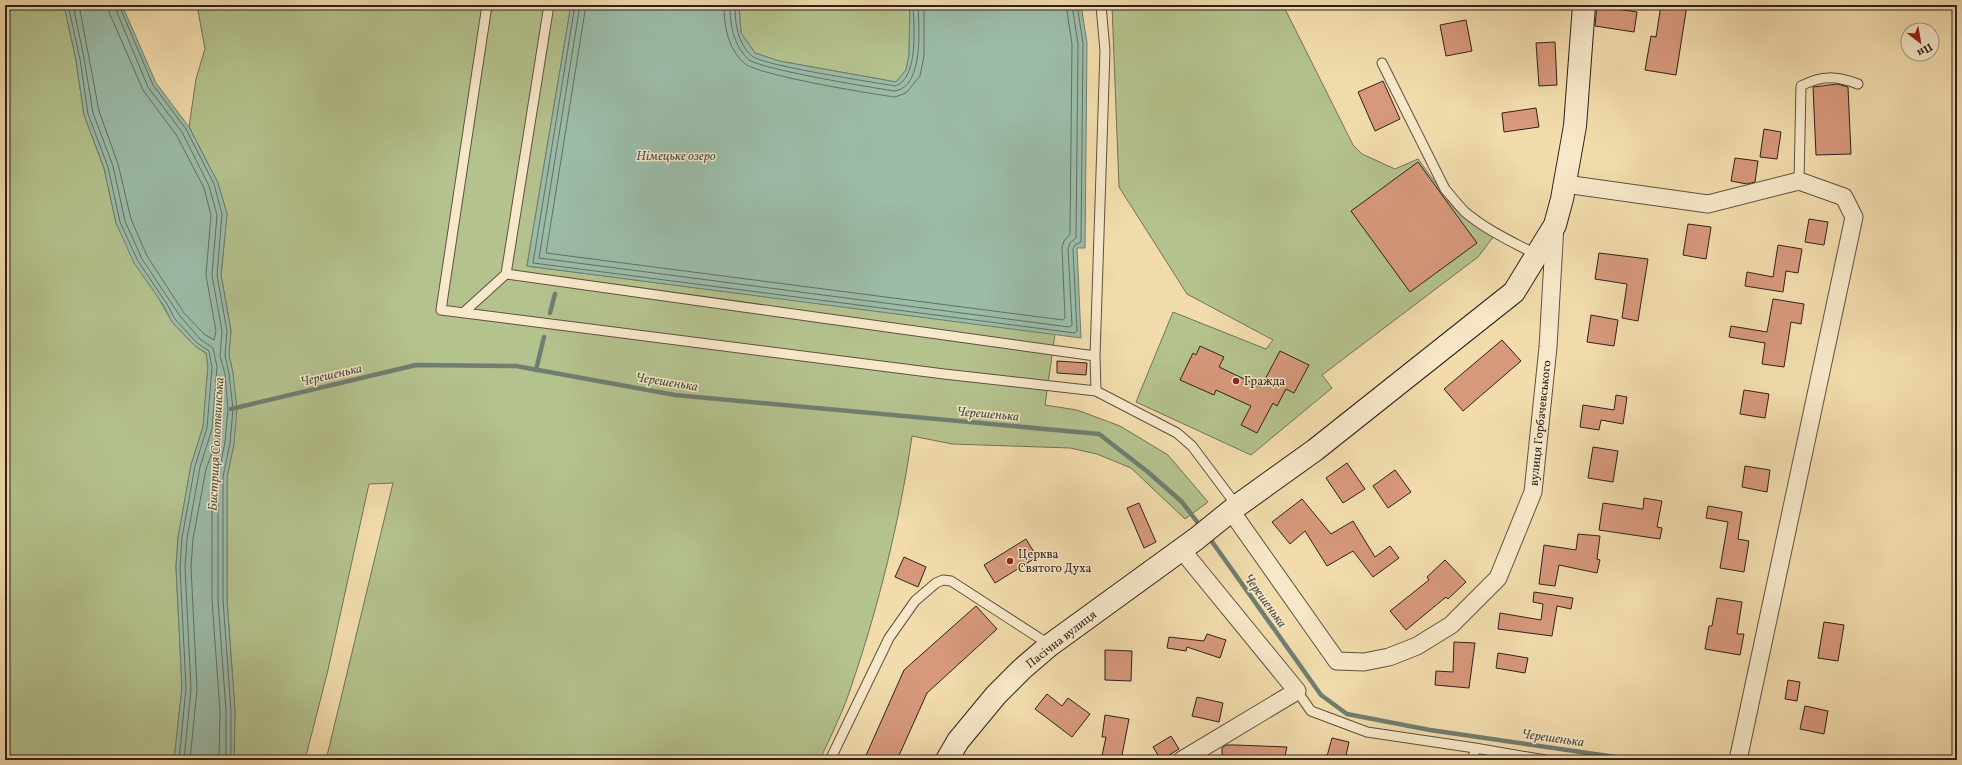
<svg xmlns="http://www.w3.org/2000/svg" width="1962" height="765" viewBox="0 0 1962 765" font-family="Vollkorn,serif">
	<rect width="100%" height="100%" fill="#f2dcac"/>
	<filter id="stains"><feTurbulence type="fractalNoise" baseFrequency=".005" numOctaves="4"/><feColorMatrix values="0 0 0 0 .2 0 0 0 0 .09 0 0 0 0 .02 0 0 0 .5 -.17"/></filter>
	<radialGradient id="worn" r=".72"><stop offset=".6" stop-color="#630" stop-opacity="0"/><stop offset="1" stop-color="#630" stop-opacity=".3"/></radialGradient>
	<path fill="#b4c28e" stroke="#717256" d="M 9,5 L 64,5 L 76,60 L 84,115 L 104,168 L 116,223 L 172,322 L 195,346 L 206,353 L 208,366 L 203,427 L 191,465 L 178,538 L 176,567 L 182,688 L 174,760 L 5,760 L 5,31 Z
		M 197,5 L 571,5 L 527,266 L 1055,334 L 1045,405 L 1077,410 L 1120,426 L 1168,455 L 1208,502 L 1185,519 L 1131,468 L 1097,454 L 1070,448 L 952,444 L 912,436 C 900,519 879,605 852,684 C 844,710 831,735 820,760 L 326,760 L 393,483 L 369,484 L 328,670 L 305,760 L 234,760 L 235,711 L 227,600 L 227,477 L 234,444 L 233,373 L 229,355 L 231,330 L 221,275 L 227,214 L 218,183 L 189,127 L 196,79 L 205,49 Z
		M 739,5 L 910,5 L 909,55 L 906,70 L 896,82 L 779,61 L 755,53 L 741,33 Z
		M 1112,5 L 1283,5 L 1353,145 L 1362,154 L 1395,169 L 1418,159 L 1451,204 L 1461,215 L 1494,236 L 1478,257 L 1322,375 L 1332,388 L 1251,455 L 1136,402 L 1173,312 L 1266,349 L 1273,340 L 1187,294 L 1119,187 Z"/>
	<path fill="#9bbca9" stroke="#6f7e71" d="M 64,5 L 122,5 L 156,83 L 189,127 L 218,183 L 227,214 L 221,275 L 231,331 L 229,355 L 233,373 L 237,409 L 234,444 L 227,477 L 227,600 L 235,711 L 234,760 L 174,760 L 182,688 L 176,567 L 178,538 L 191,465 L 203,427 L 208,366 L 206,353 L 195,346 L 172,322 L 164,306 L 134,263 L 116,223 L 104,168 L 84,115 L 76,60 Z
		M 571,5 L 739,5 L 741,33 L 755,53 L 779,61 L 896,82 L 906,70 L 909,55 L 910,5 L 1081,5 L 1087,43 L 1085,248 L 1077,248 L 1081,338 L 527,266 Z"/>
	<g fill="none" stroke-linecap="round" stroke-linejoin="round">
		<path stroke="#646e63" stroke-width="1" d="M 68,5 L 80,59 L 88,114 L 108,167 L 120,222 L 138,261 L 167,304 L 175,319 L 197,343 L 209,351 L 212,367 L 207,428 L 195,466 L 182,538 L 180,567 L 186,688 L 179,760
			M 73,5 L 84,58 L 93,113 L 113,166 L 125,221 L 142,259 L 180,316 L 200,339 L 213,348 L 217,367 L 212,429 L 200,467 L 187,539 L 185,567 L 191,689 L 184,760
			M 79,5 L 99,111 L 118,164 L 131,219 L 147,256 L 184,313 L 204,334 L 214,340 L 216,331 L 206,275 L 211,215 L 204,188 L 177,136 L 143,90 L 109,12 L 108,5
			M 114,5 L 148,87 L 182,132 L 209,186 L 217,215 L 212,275 L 222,331 L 220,356 L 225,374 L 228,409 L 225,442 L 218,477 L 218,600 L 226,711 L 226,760
			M 119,5 L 153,85 L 186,129 L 214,184 L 222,214 L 217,275 L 227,331 L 225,355 L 229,374 L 233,409 L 230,443 L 223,477 L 223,600 L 231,711 L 231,760
			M 575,5 L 533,263 L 1075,333 L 1077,331 L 1073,249 L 1075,245 L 1081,242 L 1083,43 L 1077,5
			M 580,5 L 539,258 L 1069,327 L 1072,325 L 1068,248 L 1070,243 L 1076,238 L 1078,44 L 1072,5
			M 586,5 L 546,253 L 1063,320 L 1065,318 L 1062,247 L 1064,241 L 1070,234 L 1072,44 L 1066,5
			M 724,5 C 724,27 728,48 744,63 C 756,75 872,94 895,97 L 906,93 L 920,76 L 924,56 L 924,5
			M 730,5 C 730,25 733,44 748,59 C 758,69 874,88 895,91 C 924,87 919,26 918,5
			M 735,5 C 735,23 737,43 752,56 C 764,66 873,82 895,86 C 919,79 914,25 913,5
			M 190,760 L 197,689 L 191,567 L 193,539 L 206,469 L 217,439 L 219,442 L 212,476 L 212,600 L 220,711 L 219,760"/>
		<path stroke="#6f7e71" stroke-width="4.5" d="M 550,313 L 555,294
			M 536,370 L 544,337
			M 231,409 L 416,365 L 516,366 L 675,395 L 1099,434 L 1148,472 L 1182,502 L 1201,527
			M 1208,536 L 1321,695 L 1347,714 L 1430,730 L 1636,760"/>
	</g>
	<path fill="#d7987c" stroke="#2e211d" d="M 1661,5 L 1687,5 L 1676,75 L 1645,70 L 1651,36 L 1656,37 Z
		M 1597,6 L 1637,12 L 1634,32 L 1595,26 Z
		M 1466,20 L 1472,51 L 1446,56 L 1440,25 Z
		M 1555,42 L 1557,85 L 1539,86 L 1536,43 Z
		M 1383,81 L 1400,119 L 1375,131 L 1358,92 Z
		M 1837,84 L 1848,87 L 1851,154 L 1816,155 L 1813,87 Z
		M 1536,108 L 1539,127 L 1504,132 L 1502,113 Z
		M 1764,129 L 1781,132 L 1777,159 L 1760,157 Z
		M 1735,158 L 1758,161 L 1755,182 L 1747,184 L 1731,181 Z
		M 1418,162 L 1477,243 L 1410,292 L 1351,211 Z
		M 1809,219 L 1828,222 L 1824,245 L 1805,242 Z
		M 1688,224 L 1711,227 L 1706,259 L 1683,255 Z
		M 1778,245 L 1802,249 L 1798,273 L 1786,271 L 1783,292 L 1745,286 L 1747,272 L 1773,277 Z
		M 1599,253 L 1648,259 L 1638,321 L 1622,318 L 1627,284 L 1595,279 Z
		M 1773,299 L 1804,304 L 1801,324 L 1791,322 L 1784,367 L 1762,364 L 1765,343 L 1729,337 L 1731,326 L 1767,332 Z
		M 1591,315 L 1618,320 L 1614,346 L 1587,342 Z
		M 1502,340 L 1521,361 L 1463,411 L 1444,389 Z
		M 1200,346 L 1224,357 L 1219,367 L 1261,387 L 1280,351 L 1309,365 L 1294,393 L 1286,389 L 1277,406 L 1273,403 L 1257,433 L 1241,425 L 1251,406 L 1216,390 L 1214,395 L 1180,380 L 1193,353 L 1196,355 Z
		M 1057,361 L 1087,363 L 1086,375 L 1057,373 Z
		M 1744,390 L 1769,394 L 1765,418 L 1740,414 Z
		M 1616,395 L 1627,397 L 1623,424 L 1601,420 L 1599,430 L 1580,427 L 1583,405 L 1614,410 Z
		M 1593,447 L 1618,451 L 1613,482 L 1588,478 Z
		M 1347,463 L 1365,489 L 1343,503 L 1326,478 Z
		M 1745,466 L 1770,470 L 1767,492 L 1742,487 Z
		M 1395,470 L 1411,492 L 1388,508 L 1373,486 Z
		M 1644,498 L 1662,501 L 1657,527 L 1662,528 L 1660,539 L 1599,530 L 1603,503 L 1643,509 Z
		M 1302,499 L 1331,534 L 1353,521 L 1375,557 L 1390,546 L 1399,558 L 1373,577 L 1353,551 L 1327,566 L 1305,531 L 1290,544 L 1272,522 Z
		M 1139,503 L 1156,542 L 1144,548 L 1127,508 Z
		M 1708,506 L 1742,512 L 1738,539 L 1749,541 L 1744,572 L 1720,568 L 1728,522 L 1706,518 Z
		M 1578,534 L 1600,536 L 1597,559 L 1600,560 L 1597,573 L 1559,565 L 1555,586 L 1539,584 L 1544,545 L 1576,550 Z
		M 1026,539 L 1037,557 L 995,583 L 984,565 Z
		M 904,557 L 926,567 L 918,587 L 895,577 Z
		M 1445,560 L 1466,582 L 1448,599 L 1446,597 L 1406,630 L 1390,611 L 1429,580 L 1427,577 Z
		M 1534,592 L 1573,598 L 1571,609 L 1557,606 L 1552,636 L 1498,629 L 1500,613 L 1541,620 L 1543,604 L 1533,602 Z
		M 1717,598 L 1742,602 L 1737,634 L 1744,634 L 1740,655 L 1705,649 L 1709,626 L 1712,626 Z
		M 976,606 L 997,629 L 927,693 L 897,760 L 864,760 L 904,670 Z
		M 1824,622 L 1844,625 L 1838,661 L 1818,658 Z
		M 1207,634 L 1226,640 L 1220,658 L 1187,647 L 1186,651 L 1167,648 L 1169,637 L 1204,641 Z
		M 1454,642 L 1475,643 L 1469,688 L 1435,685 L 1436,671 L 1453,672 Z
		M 1105,650 L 1132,651 L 1131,681 L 1105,680 Z
		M 1498,653 L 1528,658 L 1525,673 L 1496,668 Z
		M 1788,680 L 1800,682 L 1797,701 L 1785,699 Z
		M 1047,694 L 1062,706 L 1068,698 L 1090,714 L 1072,737 L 1035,709 Z
		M 1197,697 L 1223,703 L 1219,722 L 1192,716 Z
		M 1805,706 L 1828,711 L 1824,734 L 1800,729 Z
		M 1105,715 L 1129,719 L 1121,760 L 1101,760 L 1106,737 L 1102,737 Z
		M 1171,736 L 1179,749 L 1161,760 L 1153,747 Z
		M 1332,738 L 1349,742 L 1345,760 L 1326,760 Z
		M 1226,745 L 1235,745 L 1287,747 L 1284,760 L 1272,760 L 1257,756 L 1257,760 L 1222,760 L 1222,748 Z"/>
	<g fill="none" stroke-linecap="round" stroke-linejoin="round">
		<defs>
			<path id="lane" d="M 487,5 L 441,310 L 944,374 L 1096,391 L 1095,356 L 1105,51 L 1101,5
				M 1382,63 L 1445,189 C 1452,197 1458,205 1465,212 C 1486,230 1513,242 1537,255
				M 1799,181 L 1801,86 C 1822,75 1836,76 1858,84
				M 506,274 L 1095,356
				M 463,313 L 506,274 L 549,5
				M 1096,391 L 1177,433 L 1192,446 L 1237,506
				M 1297,691 L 1311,711 L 1367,732 L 1475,748
				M 830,760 L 889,638 L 915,601 L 936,583 L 943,580 L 951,581 L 1050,645
				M 1473,760 L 1475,748 L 1545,760"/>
			<path id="street" d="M 1565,184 L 1708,204 L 1799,181 L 1844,197 L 1854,217 L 1738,760
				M 1231,511 L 1337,661 L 1364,662 L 1389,657 L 1417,646 L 1451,625 L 1498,578 L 1533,492 L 1548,347 L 1555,225
				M 1181,549 L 1297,691 L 1182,760"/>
			<path id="secondary" d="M 947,760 L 958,741 L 996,695 L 1022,669 L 1050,645 L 1196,539 L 1237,506 L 1315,450 L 1514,292 L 1555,225 L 1562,199 L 1575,126 L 1584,5"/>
		</defs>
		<use href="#lane" stroke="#5f5041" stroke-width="11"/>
		<use href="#street" stroke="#5f5041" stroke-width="19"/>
		<use href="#secondary" stroke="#2e211d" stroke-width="24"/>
		<use href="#lane" stroke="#f7e8c9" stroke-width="9"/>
		<use href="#street" stroke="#f7e8c9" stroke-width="17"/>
		<use href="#secondary" stroke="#f7e8c9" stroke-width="22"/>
	</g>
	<g fill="#8f2418" stroke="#f7e8c9" stroke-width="1.5">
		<circle cx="1236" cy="381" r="4"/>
		<circle cx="1010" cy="561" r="4"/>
	</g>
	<g text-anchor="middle" stroke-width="3" stroke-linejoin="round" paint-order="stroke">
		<g font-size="12" fill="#2e211d" stroke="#f7e8c9" text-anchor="start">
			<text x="1244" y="385">Гражда</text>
			<text x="1018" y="558">Церква<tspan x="1018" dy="14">Святого Духа</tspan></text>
		</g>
		<g font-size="12" fill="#2e211d" stroke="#f7e8c9">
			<text transform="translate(1540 423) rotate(-84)" y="4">вулиця Горбачевського</text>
			<text transform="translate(1061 639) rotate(-38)" y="4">Пасічна вулиця</text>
		</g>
		<g font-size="13" font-style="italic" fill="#4f5047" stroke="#f7e8c9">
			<text x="676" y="160">Німецьке озеро</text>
			<text transform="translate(331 374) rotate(-13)" y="5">Черешенька</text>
			<text transform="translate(667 381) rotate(9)" y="5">Черешенька</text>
			<text transform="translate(988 413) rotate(5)" y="5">Черешенька</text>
			<text transform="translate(215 444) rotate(-87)" y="5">Бистриця Солотвинська</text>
			<text transform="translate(1266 600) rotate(54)" y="5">Черешенька</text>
			<text transform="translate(1553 737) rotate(8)" y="5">Черешенька</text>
		</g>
	</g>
	<rect width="1962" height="765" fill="none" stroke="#f2dcac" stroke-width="20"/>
	<rect x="6" y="6" width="1950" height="753" fill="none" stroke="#2e211d" stroke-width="2"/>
	<rect x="10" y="10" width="1942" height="745" fill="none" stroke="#2e211d"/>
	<g transform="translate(1920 42) rotate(149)"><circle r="19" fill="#f7e8c9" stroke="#a79884"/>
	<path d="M0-3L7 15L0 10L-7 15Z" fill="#8f2418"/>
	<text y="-6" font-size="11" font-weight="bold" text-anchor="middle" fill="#2e211d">Пн</text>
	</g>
	<rect width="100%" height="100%" filter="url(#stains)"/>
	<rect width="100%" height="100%" fill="url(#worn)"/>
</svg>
